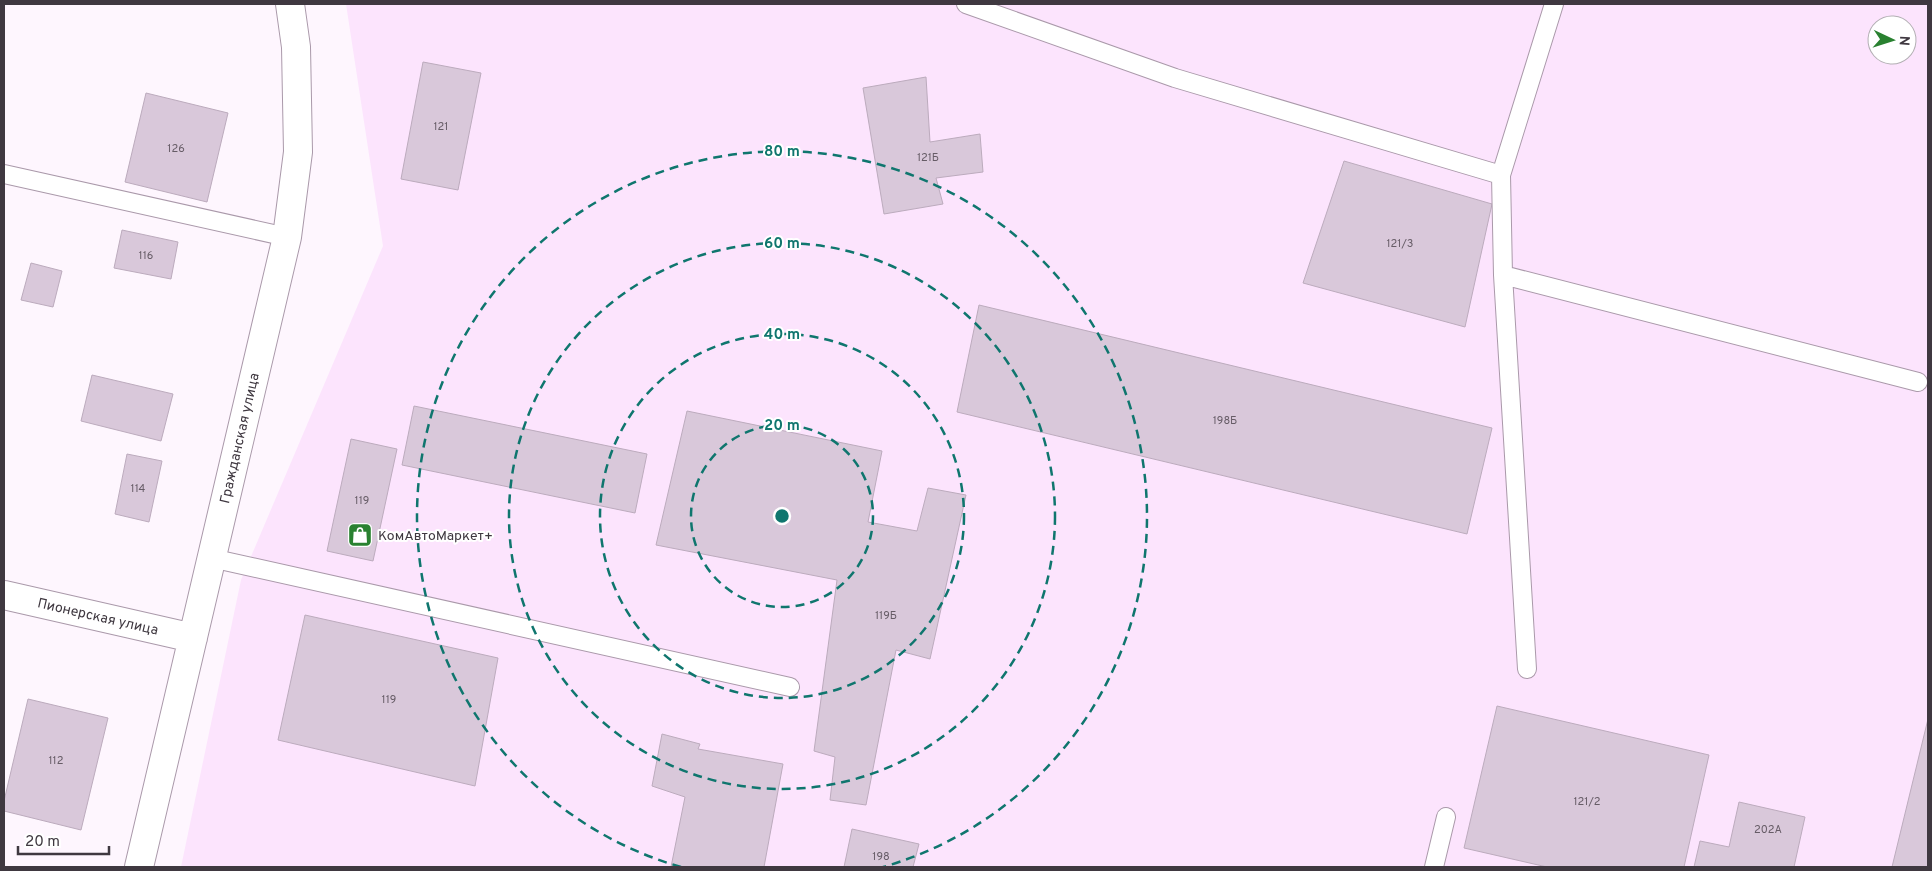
<svg xmlns="http://www.w3.org/2000/svg" width="1932" height="871" viewBox="0 0 1932 871" font-family="Overpass,sans-serif">
	<rect width="100%" height="100%" fill="#fef6fe"/>
	<path fill="#fce4fd" fill-rule="evenodd" d="M 346,4 L 1928,4 L 1928,867 L 181,867 L 241,580 L 383,246 ZM 1877,25 L 1907,25 L 1907,55 L 1877,55 Z"/>
	<path fill="#d9c8da" stroke="#bcabbd" d="M 423,62 L 481,73 L 458,190 L 401,179 Z
		M 926,77 L 930,142 L 980,134 L 983,172 L 936,178 L 943,204 L 884,214 L 863,88 Z
		M 146,93 L 228,113 L 207,202 L 125,182 Z
		M 1344,161 L 1492,204 L 1465,327 L 1303,283 Z
		M 122,230 L 178,242 L 171,279 L 114,268 Z
		M 31,263 L 62,271 L 53,307 L 21,300 Z
		M 979,305 L 1492,428 L 1467,534 L 957,412 Z
		M 92,375 L 173,394 L 161,441 L 81,421 Z
		M 414,406 L 647,454 L 635,513 L 402,465 Z
		M 687,411 L 882,451 L 868,522 L 917,531 L 928,488 L 966,495 L 930,659 L 896,650 L 866,805 L 830,800 L 835,757 L 814,751 L 837,580 L 656,545 Z
		M 351,439 L 397,449 L 373,561 L 327,551 Z
		M 127,454 L 162,461 L 149,522 L 115,514 Z
		M 305,615 L 498,658 L 475,786 L 278,740 Z
		M 28,699 L 108,718 L 81,830 L 4,811 L 4,801 Z
		M 1497,706 L 1709,755 L 1684,867 L 1547,867 L 1464,848 Z
		M 1928,719 L 1928,867 L 1892,867 Z
		M 662,734 L 700,744 L 698,749 L 783,764 L 764,867 L 671,867 L 685,797 L 652,786 Z
		M 1739,802 L 1805,817 L 1794,867 L 1694,867 L 1700,841 L 1729,847 Z
		M 852,829 L 919,844 L 913,867 L 844,867 Z"/>
	<g fill="none" stroke-linecap="round" stroke-linejoin="round">
		<defs>
			<path id="service" d="M 966,4 L 1175,78 L 1501,175 L 1554,4
				M 4,174 L 287,237
				M 1501,175 L 1503,275 L 1527,669
				M 1503,275 L 1918,382
				M 211,558 L 790,687
				M 1434,867 L 1446,817"/>
			<path id="tertiary" d="M 4,595 L 193,638
				M 139,867 L 287,237 L 298,152 L 296,47 L 290,4"/>
		</defs>
		<use href="#service" stroke="#a9a" stroke-width="20"/>
		<use href="#tertiary" stroke="#a9a" stroke-width="30"/>
		<use href="#service" stroke="#fff" stroke-width="18"/>
		<use href="#tertiary" stroke="#fff" stroke-width="28"/>
	</g>
	<g fill="none" stroke="#0f766e" stroke-width="2.5" stroke-dasharray="9 6">
		<circle cx="782" cy="516" r="91"/>
		<circle cx="782" cy="516" r="182"/>
		<circle cx="782" cy="516" r="273"/>
		<path d="M681 867A365 365 0 1 1 883 867"/>
	</g>
	<defs>
		<symbol id="shop-square" viewBox="-11 -11 22 22"><rect x="-9" y="-9" width="18" height="18" rx="4" fill="#298130" stroke="#fff"/><path d="M-5-2.5h2.3a2.7 3.5 0 0 1 5.4 0H5L5.5 6h-11ZM-1.5-2.5h3a1.5 2.3 0 0 0-3 0Z" fill="#fff"/></symbol>
	</defs>
	<g fill-rule="evenodd">
		<use href="#shop-square" x="346" y="521" width="28" height="28"/>
	</g>
	<g text-anchor="middle" stroke-width="4" stroke-linejoin="round" paint-order="stroke">
		<g font-size="11" fill="#665c66">
			<text x="441" y="130">121</text>
			<text x="176" y="152">126</text>
			<text x="928" y="161">121Б</text>
			<text x="1400" y="247">121/3</text>
			<text x="146" y="259">116</text>
			<text x="1225" y="424">198Б</text>
			<text x="138" y="492">114</text>
			<text x="362" y="504">119</text>
			<text x="886" y="619">119Б</text>
			<text x="389" y="703">119</text>
			<text x="56" y="764">112</text>
			<text x="1587" y="805">121/2</text>
			<text x="1768" y="833">202А</text>
			<text x="881" y="860">198</text>
		</g>
		<g font-size="14" fill="#3f3840" stroke="#fff">
			<text transform="translate(239 438) rotate(-77)" y="5">Гражданская улица</text>
			<text transform="translate(98 616) rotate(13)" y="5">Пионерская улица</text>
		</g>
		<g font-size="14" fill="#3f3840" stroke="#fff" text-anchor="start">
			<text x="378" y="540">КомАвтоМаркет+</text>
		</g>
	</g>
	<circle cx="782" cy="516" r="8" fill="#0f766e" stroke="#fff" stroke-width="2.5"/>
	<g font-size="15" text-anchor="middle" font-weight="bold" fill="#0f766e" stroke="#fff" stroke-width="4" stroke-linejoin="round" paint-order="stroke">
		<text x="782" y="156">80 m</text>
		<text x="782" y="248">60 m</text>
		<text x="782" y="339">40 m</text>
		<text x="782" y="430">20 m</text>
	</g>
	<rect width="1932" height="871" fill="none" stroke="#3f3840" stroke-width="10"/>
	<g transform="translate(1892 40) rotate(94)"><circle r="24" fill="#ffffff" stroke="#b2afb3"/>
	<path d="M0-4L9 19L0 12L-9 19Z" fill="#298130"/>
	<text y="-8" font-size="14" font-weight="bold" text-anchor="middle" fill="#3f3840">N</text>
	</g>
	<path d="M18 846v8h91v-8" fill="none" stroke="#3f3840" stroke-width="2.5"/>
	<text x="25" y="846" font-size="15" fill="#3f3840" stroke="#ffffff" stroke-width="4" paint-order="stroke">20 m</text>
</svg>
